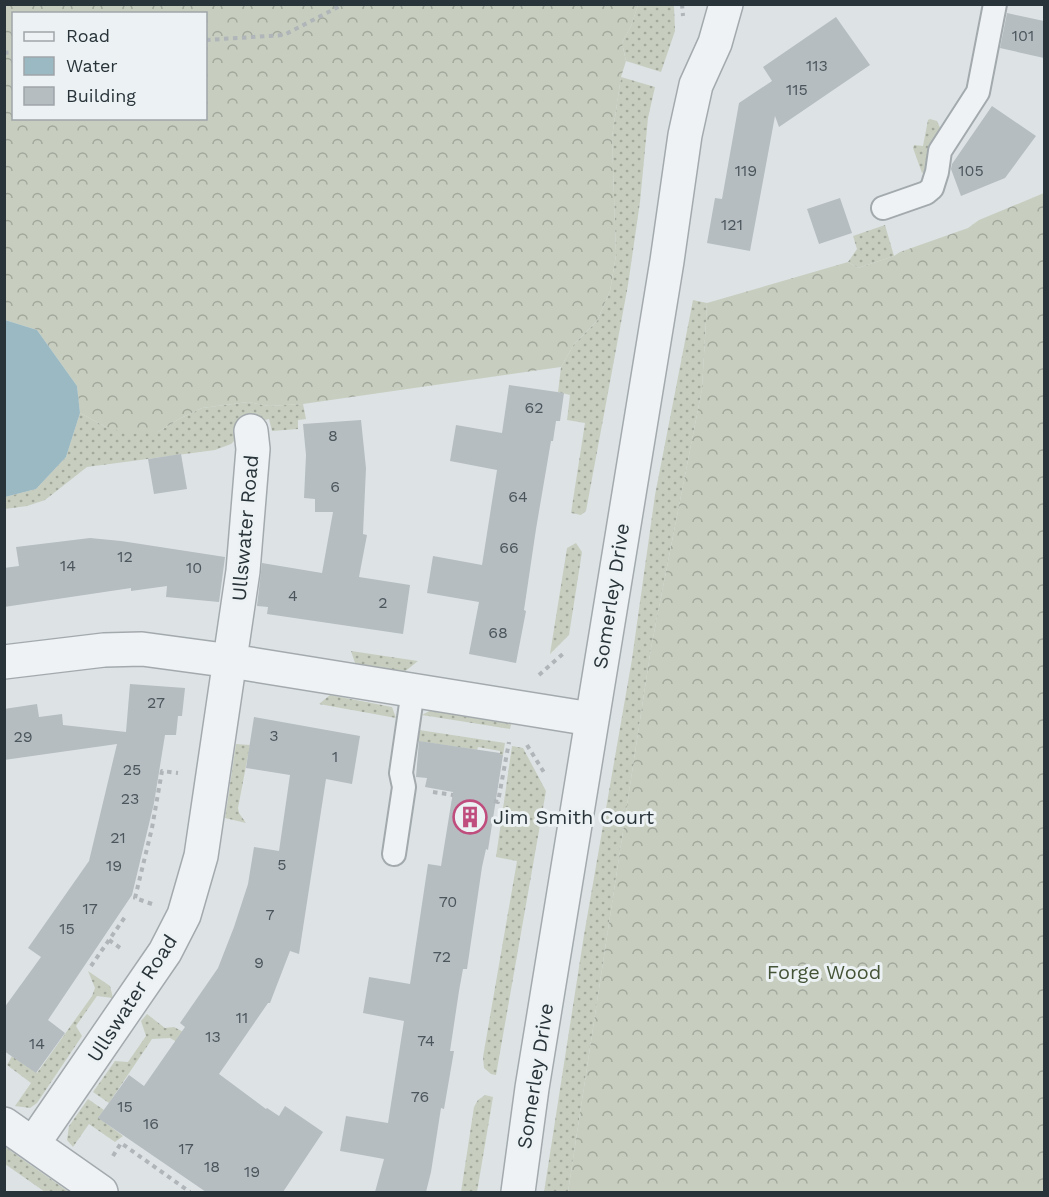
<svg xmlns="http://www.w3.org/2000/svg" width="1049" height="1197" viewBox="0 0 1049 1197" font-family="'Work Sans',sans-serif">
	<defs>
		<pattern id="grass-dots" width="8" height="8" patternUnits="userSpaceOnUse" patternTransform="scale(1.5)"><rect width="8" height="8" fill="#c7cebf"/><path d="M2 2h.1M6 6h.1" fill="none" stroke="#a2a89c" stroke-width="1.8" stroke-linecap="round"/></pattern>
		<pattern id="forest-crowns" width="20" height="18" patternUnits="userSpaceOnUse" patternTransform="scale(1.5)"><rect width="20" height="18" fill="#c7cebf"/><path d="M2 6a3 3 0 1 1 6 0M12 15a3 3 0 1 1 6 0" fill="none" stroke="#a2a89c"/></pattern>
	</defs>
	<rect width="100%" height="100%" fill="#dde2e5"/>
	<path fill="url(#grass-dots)" d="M 638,5 L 674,5 L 675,31 L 661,72 L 626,61 L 622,43 L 631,26 Z
		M 621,77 L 655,87 L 648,118 L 640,202 L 628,285 L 586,511 L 581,515 L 571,513 L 585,423 L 567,420 L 570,395 L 558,392 L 561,367 L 574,344 L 597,321 L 610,291 L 616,255 L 612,137 Z
		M 930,119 L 937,121 L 941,130 L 926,171 L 922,173 L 913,148 L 914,145 L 923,146 L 928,120 Z
		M 885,225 L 894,256 L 858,268 L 848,262 L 857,249 L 853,236 Z
		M 693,300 L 707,303 L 702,389 L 651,648 L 568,1192 L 544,1192 L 584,935 L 632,659 L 655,495 Z
		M 248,402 L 269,406 L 303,404 L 306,419 L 298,420 L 298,429 L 272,431 L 269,419 L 237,427 L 236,439 L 231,444 L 215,450 L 87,467 L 45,500 L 27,506 L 5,509 L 5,497 L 36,489 L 66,457 L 80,413 L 106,427 L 158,432 L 179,419 L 202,408 Z
		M 576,543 L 582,552 L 569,635 L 550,654 L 567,548 Z
		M 351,651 L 418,661 L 403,673 L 355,663 Z
		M 330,695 L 392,707 L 396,718 L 319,704 Z
		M 435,708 L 512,720 L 510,729 L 422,715 Z
		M 419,730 L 505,743 L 503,755 L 500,755 L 500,751 L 478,747 L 477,750 L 417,741 Z
		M 236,744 L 250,745 L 238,808 L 239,813 L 246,823 L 225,818 Z
		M 512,746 L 523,748 L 546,791 L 496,1075 L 491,1074 L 484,1068 L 483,1057 L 517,861 L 496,857 Z
		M 88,971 L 110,986 L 113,998 L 97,996 L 76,1026 L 82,1036 L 37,1103 L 30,1108 L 15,1106 L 31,1083 L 7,1065 L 12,1056 L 37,1073 L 92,996 L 95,988 Z
		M 147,1014 L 165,1028 L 174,1027 L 185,1033 L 179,1043 L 170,1038 L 152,1039 L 109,1103 L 93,1092 L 115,1061 L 128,1062 L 146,1036 L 141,1021 Z
		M 485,1095 L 493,1097 L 477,1192 L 461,1192 L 474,1107 L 478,1100 Z
		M 88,1099 L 104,1110 L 99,1118 L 123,1136 L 115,1142 L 89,1124 L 73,1147 L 67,1140 L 69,1126 Z
		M 4,1147 L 5,1147 L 69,1192 L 45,1192 L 5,1164 Z"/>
	<path fill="url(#forest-crowns)" fill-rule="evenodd" d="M 5,5 L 638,5 L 631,26 L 622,43 L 626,61 L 621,77 L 612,137 L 616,255 L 610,291 L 597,321 L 574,344 L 561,367 L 303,404 L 269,406 L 248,402 L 202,408 L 179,419 L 158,432 L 132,434 L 106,427 L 80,413 L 77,386 L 37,330 L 5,320 ZM 14,14 L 206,14 L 206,118 L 14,118 Z
		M 1044,193 L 1044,1192 L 568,1192 L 651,648 L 702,389 L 707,303 L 848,262 L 858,268 L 894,256 L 900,252 L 968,228 L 979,220 Z"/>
	<path fill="#9bb9c2" d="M 5,320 L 37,330 L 77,386 L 80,413 L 66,457 L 36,489 L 5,497 Z"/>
	<path fill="#b5bdc1" d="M 1007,13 L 1044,21 L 1044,58 L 1000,48 Z
		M 836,17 L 870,65 L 779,127 L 775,116 L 750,251 L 707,243 L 715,198 L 722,199 L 739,103 L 772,81 L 763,67 Z
		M 992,106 L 1036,136 L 1005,178 L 961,196 L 951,169 L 952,164 Z
		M 840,198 L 852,233 L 819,244 L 807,209 Z
		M 509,385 L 564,393 L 560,421 L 556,421 L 553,441 L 551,441 L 536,529 L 524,610 L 526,611 L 516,663 L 469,654 L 479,602 L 427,593 L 433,556 L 482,565 L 497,470 L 450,461 L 456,425 L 502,433 Z
		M 361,420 L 366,468 L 363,534 L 367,535 L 359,577 L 410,585 L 403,634 L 267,614 L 268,607 L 257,606 L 262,563 L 322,573 L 333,512 L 315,512 L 315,499 L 304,498 L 306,455 L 303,424 Z
		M 181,454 L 187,489 L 154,494 L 148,459 Z
		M 90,538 L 121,541 L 225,557 L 219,602 L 166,597 L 167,586 L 131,591 L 131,588 L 4,607 L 4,568 L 19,566 L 16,547 Z
		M 130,684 L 185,688 L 182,716 L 178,716 L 176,735 L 165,735 L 154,803 L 132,895 L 48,1020 L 65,1033 L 36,1073 L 4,1051 L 4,1008 L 41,957 L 28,948 L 89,861 L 117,744 L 4,760 L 4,709 L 37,704 L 39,717 L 62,714 L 63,725 L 126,732 Z
		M 254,717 L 360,736 L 352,784 L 326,779 L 299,954 L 290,951 L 270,1003 L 268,1003 L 219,1074 L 266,1109 L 267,1108 L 279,1116 L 285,1106 L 323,1132 L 283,1192 L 206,1192 L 98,1118 L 129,1075 L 144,1086 L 185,1027 L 180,1023 L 218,968 L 234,927 L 248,884 L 254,847 L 279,851 L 290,775 L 246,768 Z
		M 419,741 L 500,753 L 500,755 L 503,755 L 488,850 L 486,849 L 482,867 L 467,969 L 463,969 L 459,991 L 450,1051 L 454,1051 L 444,1109 L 441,1108 L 431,1172 L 426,1192 L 375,1192 L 384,1159 L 340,1151 L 346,1116 L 388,1123 L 404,1021 L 363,1013 L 369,977 L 410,984 L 428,864 L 441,866 L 453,792 L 425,787 L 427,778 L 416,777 Z"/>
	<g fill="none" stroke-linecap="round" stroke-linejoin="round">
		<defs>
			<path id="service" d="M 883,208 L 926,193 L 932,188 L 937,172 L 940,151 L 978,92 L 995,4
				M 394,854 L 404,787 L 401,773 L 413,690"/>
			<path id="minor" d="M 4,662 L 104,650 L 142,649 L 231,661 L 591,719
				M 4,1124 L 101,1192
				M 33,1144 L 165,952 L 184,915 L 201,856 L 243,571 L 253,449 L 251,431"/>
			<path id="tertiary" d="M 518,1192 L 532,1088 L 667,261 L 685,135 L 696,85 L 715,43 L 726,4"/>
		</defs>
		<use href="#service" stroke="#a3aaae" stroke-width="26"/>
		<use href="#minor" stroke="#a3aaae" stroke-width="36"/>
		<use href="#tertiary" stroke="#a3aaae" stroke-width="36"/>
		<path stroke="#afb5b8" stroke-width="4" stroke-dasharray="4.5 4.5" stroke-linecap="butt" d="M 682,4 L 683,16
			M 206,40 L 284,35 L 344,4
			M 4,53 L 14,52
			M 539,675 L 565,652
			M 527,745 L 545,774
			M 433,792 L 453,795
			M 494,801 L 498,802 L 509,742
			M 152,904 L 135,898 L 152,828 L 162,771 L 178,773
			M 109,940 L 123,950
			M 91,966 L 125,917
			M 113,1156 L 121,1143 L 190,1192"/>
		<use href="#service" stroke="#eff2f4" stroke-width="22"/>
		<use href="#minor" stroke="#eff2f4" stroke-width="33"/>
		<use href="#tertiary" stroke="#eff2f4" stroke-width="33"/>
	</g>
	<defs>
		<symbol id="building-ring" viewBox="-11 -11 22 22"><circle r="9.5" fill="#ecf1f3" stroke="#bf4d7d" stroke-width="1.5"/><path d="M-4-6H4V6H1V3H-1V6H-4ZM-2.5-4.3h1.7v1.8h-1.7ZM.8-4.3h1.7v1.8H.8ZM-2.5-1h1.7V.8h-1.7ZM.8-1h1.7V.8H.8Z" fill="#bf4d7d"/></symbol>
	</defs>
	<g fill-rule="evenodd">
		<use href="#building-ring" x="451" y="798" width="38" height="38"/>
	</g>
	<g text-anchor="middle" stroke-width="6" stroke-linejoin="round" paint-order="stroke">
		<g font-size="16" fill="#4b565c">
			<text x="1023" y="41">101</text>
			<text x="817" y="71">113</text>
			<text x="797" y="95">115</text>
			<text x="746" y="176">119</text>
			<text x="971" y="176">105</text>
			<text x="732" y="230">121</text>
			<text x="534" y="413">62</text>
			<text x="333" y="441">8</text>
			<text x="335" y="492">6</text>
			<text x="518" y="502">64</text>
			<text x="509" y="553">66</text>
			<text x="125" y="562">12</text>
			<text x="68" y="571">14</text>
			<text x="194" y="573">10</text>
			<text x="293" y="601">4</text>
			<text x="383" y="608">2</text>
			<text x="498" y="638">68</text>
			<text x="156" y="708">27</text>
			<text x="274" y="741">3</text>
			<text x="23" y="742">29</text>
			<text x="335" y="762">1</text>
			<text x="132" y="775">25</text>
			<text x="130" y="804">23</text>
			<text x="118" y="843">21</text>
			<text x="282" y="870">5</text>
			<text x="114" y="871">19</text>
			<text x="448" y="907">70</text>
			<text x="90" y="914">17</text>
			<text x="270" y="920">7</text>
			<text x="67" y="934">15</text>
			<text x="442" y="962">72</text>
			<text x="259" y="968">9</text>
			<text x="242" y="1023">11</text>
			<text x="213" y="1042">13</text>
			<text x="426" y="1046">74</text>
			<text x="37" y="1049">14</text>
			<text x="420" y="1102">76</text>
			<text x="125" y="1112">15</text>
			<text x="151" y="1129">16</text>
			<text x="186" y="1154">17</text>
			<text x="212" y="1172">18</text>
			<text x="252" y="1177">19</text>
		</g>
		<g font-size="20" fill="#28343a" stroke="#ecf1f3">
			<text transform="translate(245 528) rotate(-85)" y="7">Ullswater Road</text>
			<text transform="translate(611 596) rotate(-81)" y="7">Somerley Drive</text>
			<text transform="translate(132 998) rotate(-57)" y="7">Ullswater Road</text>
			<text transform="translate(535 1076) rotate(-81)" y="7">Somerley Drive</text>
		</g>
		<g font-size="20" fill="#28343a" stroke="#ecf1f3" text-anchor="start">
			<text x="493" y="824">Jim Smith Court</text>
		</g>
		<g font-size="20" fill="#445437" stroke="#ecf1f3">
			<text x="824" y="979">Forge Wood</text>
		</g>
	</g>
	<rect width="1049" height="1197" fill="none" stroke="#28343a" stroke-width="12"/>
	<rect x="12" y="12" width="195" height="108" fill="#ecf1f3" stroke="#9ea5a9" stroke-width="1.5"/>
	<rect x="24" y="32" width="30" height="9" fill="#eff2f4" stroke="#9ea5a9" stroke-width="1.5"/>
	<text x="66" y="42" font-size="18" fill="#28343a">Road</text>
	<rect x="24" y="57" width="30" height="18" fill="#9bb9c2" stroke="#9ea5a9" stroke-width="1.5"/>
	<text x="66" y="72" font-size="18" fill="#28343a">Water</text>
	<rect x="24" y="87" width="30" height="18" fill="#b5bdc1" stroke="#9ea5a9" stroke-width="1.5"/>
	<text x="66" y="102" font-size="18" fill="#28343a">Building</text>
</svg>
